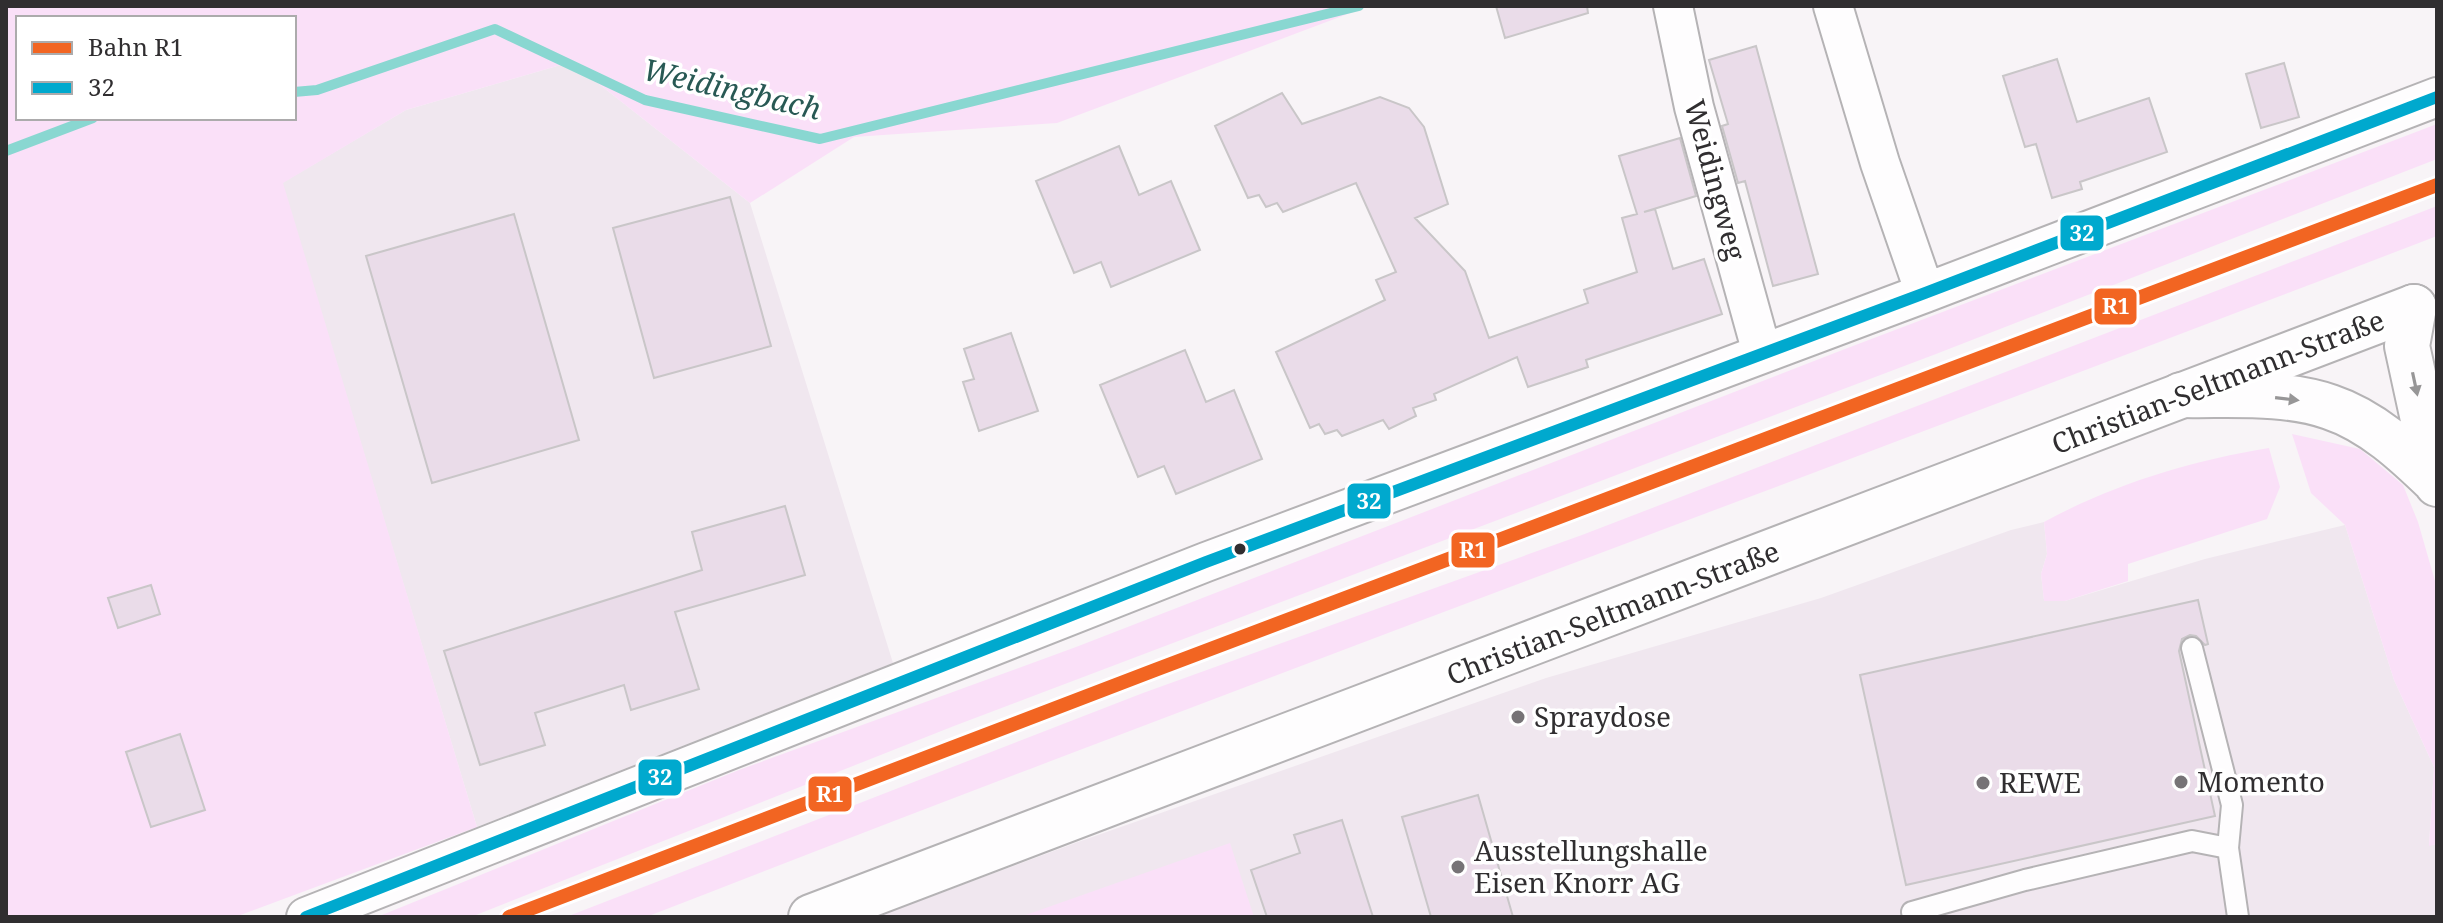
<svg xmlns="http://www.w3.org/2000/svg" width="2443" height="923" viewBox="0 0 2443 923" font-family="'Noto Serif',serif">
	<rect width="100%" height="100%" fill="#f8f4f7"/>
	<path fill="#f0e7ef" d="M 571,62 L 750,203 L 893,663 L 477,827 L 282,183 L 406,110 Z
		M 2044,522 L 2047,554 L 2041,574 L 2044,600 L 2065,601 L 2205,559 L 2345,525 L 2394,680 L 2434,767 L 2429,845 L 2437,844 L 2437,917 L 876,917 L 1078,842 L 1546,678 L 1821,598 L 2011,530 Z"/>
	<path fill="#fae0f8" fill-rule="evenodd" d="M 6,6 L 1369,6 L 1057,123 L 854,137 L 750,203 L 571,62 L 406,110 L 283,183 L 477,827 L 235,917 L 6,917 ZM 18,18 L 294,18 L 294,118 L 18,118 Z
		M 2437,124 L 2437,159 L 1936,354 L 954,726 L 471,917 L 377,917 L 739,770 L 1076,647 L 1845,349 Z
		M 2437,206 L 2437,236 C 1841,465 1241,685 646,917 L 566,917 L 1143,693 L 1582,535 Z
		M 2292,434 L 2360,449 L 2403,485 L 2418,522 L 2437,588 L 2437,844 L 2429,846 L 2434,767 L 2394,680 L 2345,525 L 2311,493 Z
		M 2269,448 L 2280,487 L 2267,519 L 2128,564 L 2128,581 L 2065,601 L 2044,601 L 2041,574 L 2047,554 L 2044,522 C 2114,484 2190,461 2269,448 Z
		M 1230,843 L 1254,917 L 1020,917 Z"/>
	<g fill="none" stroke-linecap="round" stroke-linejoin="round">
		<path stroke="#89d7d1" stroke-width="10" d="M 294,92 L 317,90 L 495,29 L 645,100 L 820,139 L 1359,6
			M 6,151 L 93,118"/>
	</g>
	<path fill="#eadce9" stroke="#c9c6c8" stroke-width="2" d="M 1496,6 L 1587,6 L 1588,13 L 1505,38 Z
		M 1756,46 L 1818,274 L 1773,286 L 1745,181 L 1738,183 L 1722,126 L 1728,124 L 1709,60 Z
		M 2057,59 L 2077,122 L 2149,98 L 2167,152 L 2080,182 L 2082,189 L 2052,198 L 2036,144 L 2025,147 L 2003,76 Z
		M 2284,63 L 2299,117 L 2261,128 L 2246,74 Z
		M 1282,93 L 1302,124 L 1380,97 L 1409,108 L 1424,127 L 1448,204 L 1415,218 L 1465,271 L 1489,338 L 1588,303 L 1584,290 L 1637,272 L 1622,218 L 1637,214 L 1619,156 L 1680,138 L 1696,196 L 1644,212 L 1655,209 L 1673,269 L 1704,259 L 1722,314 L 1586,360 L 1588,367 L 1528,387 L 1517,357 L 1434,394 L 1436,400 L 1413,408 L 1416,416 L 1389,429 L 1383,420 L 1342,436 L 1337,430 L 1325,434 L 1319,424 L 1310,428 L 1276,352 L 1385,300 L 1376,280 L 1396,272 L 1356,183 L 1283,212 L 1277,203 L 1266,207 L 1259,195 L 1248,198 L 1215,126 Z
		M 1119,146 L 1139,195 L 1171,181 L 1200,250 L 1111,287 L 1101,262 L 1074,273 L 1036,181 Z
		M 730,197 L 771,346 L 654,378 L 613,228 Z
		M 514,214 L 579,440 L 432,483 L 366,256 Z
		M 1011,333 L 1038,411 L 979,431 L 963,382 L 974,379 L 964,349 Z
		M 1185,350 L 1206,402 L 1234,390 L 1262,459 L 1176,494 L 1164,466 L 1138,477 L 1100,385 Z
		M 785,506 L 805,575 L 675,612 L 699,689 L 631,710 L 624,685 L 535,713 L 545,745 L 480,765 L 444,651 L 702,570 L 692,532 Z
		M 151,585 L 160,614 L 118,628 L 108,598 Z
		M 2198,600 L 2208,644 L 2205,645 L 2196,636 L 2190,635 L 2182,639 L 2179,651 L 2215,816 L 1906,885 L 1860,675 Z
		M 180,734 L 205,810 L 151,827 L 126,752 Z
		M 1478,795 L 1513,917 L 1431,917 L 1402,817 Z
		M 1342,820 L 1373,917 L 1267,917 L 1251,870 L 1300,853 L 1294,835 Z"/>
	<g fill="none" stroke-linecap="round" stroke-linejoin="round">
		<defs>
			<path id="lane" d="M 2192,648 L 2232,805 L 2228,848
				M 1914,917 L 1912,912 L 2025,880 L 2192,841 L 2228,848 L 2238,917"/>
			<path id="street" d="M 1673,6 L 1694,107 L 1762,353
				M 1833,6 L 1880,163 L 1925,293
				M 306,917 L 1206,562 L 1925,293 L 2437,97"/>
			<path id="secondary" d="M 811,917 L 2414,307"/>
			<path id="highway" d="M 2414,307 L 2407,346 L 2437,484
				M 2181,395 C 2230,396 2284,391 2330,407 C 2372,421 2406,453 2437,483"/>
		</defs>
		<use href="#lane" stroke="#b5b3b5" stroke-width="24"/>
		<use href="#street" stroke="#b5b3b5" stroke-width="42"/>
		<use href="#secondary" stroke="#b5b3b5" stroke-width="48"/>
		<use href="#highway" stroke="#b5b3b5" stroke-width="48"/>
		<use href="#lane" stroke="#fefdfe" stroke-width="20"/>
		<use href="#street" stroke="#fefdfe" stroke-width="38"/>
		<use href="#secondary" stroke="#fefdfe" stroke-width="44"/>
		<use href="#highway" stroke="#fefdfe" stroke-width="44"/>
		<defs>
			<path id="bus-1" d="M 306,917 L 1206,562 L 1925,293 L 2437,97"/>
		</defs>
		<use href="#bus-1" stroke="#fff" stroke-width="18"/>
		<use href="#bus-1" stroke="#00a9ce" stroke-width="12"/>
		<defs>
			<path id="rail-1" d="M 509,917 L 1155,670 L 2437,185"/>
		</defs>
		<use href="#rail-1" stroke="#fff" stroke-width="20"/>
		<use href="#rail-1" stroke="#f26522" stroke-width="14"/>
	</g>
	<defs><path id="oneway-solid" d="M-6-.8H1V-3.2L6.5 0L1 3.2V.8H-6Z" transform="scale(2)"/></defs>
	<g fill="#979697">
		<use href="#oneway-solid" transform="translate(2415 384) rotate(78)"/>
		<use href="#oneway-solid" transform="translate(2287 399) rotate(7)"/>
	</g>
	<circle fill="#302e30" stroke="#fff" stroke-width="3" cx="1240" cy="549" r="7"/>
	<g fill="#767376" stroke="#fff" stroke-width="3">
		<circle cx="1518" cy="717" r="8"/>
		<circle cx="2181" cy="782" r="8"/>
		<circle cx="1983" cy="783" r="8"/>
		<circle cx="1458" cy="867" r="8"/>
	</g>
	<g text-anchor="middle" stroke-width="7" stroke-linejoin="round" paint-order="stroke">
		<g font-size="28" fill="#302e30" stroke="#fff">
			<text transform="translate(1715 180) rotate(75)" y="10">Weidingweg</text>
			<text transform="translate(2218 382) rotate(-21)" y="10">Christian-Seltmann-Straße</text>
			<text transform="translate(1613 613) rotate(-21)" y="10">Christian-Seltmann-Straße</text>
		</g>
		<g font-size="28" fill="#302e30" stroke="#fff" text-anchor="start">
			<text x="1534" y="727">Spraydose</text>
			<text x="2197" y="792">Momento</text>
			<text x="1999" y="793">REWE</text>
			<text x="1474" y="861">Ausstellungshalle<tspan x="1474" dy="32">Eisen Knorr AG</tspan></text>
		</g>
		<g font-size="30" font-style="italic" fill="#285954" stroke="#fff">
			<text transform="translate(732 90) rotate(13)" y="10">Weidingbach</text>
		</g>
	</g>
	<g stroke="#fff" stroke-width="3">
		<rect x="2059" y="214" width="46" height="38" rx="8" fill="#00a9ce"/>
		<rect x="2093" y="287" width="45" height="39" rx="8" fill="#f26522"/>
		<rect x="1346" y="482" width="46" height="38" rx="8" fill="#00a9ce"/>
		<rect x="1450" y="531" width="46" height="38" rx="8" fill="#f26522"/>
		<rect x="637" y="758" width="46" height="39" rx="8" fill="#00a9ce"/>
		<rect x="807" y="775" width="46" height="38" rx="8" fill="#f26522"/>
	</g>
	<g font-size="22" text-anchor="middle" font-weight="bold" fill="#fff">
		<text x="2082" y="241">32</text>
		<text x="2116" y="314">R1</text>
		<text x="1369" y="509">32</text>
		<text x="1473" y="558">R1</text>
		<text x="660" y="785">32</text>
		<text x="830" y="802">R1</text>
	</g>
	<rect width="2443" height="923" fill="none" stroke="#302e30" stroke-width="16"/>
	<rect x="16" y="16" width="280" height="104" fill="#ffffff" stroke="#acabac" stroke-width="2"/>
	<rect x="32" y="42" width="40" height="12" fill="#f26522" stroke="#acabac" stroke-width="2"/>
	<text x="88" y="56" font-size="24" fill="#302e30">Bahn R1</text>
	<rect x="32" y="82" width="40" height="12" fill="#00a9ce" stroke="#acabac" stroke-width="2"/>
	<text x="88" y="96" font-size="24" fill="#302e30">32</text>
</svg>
